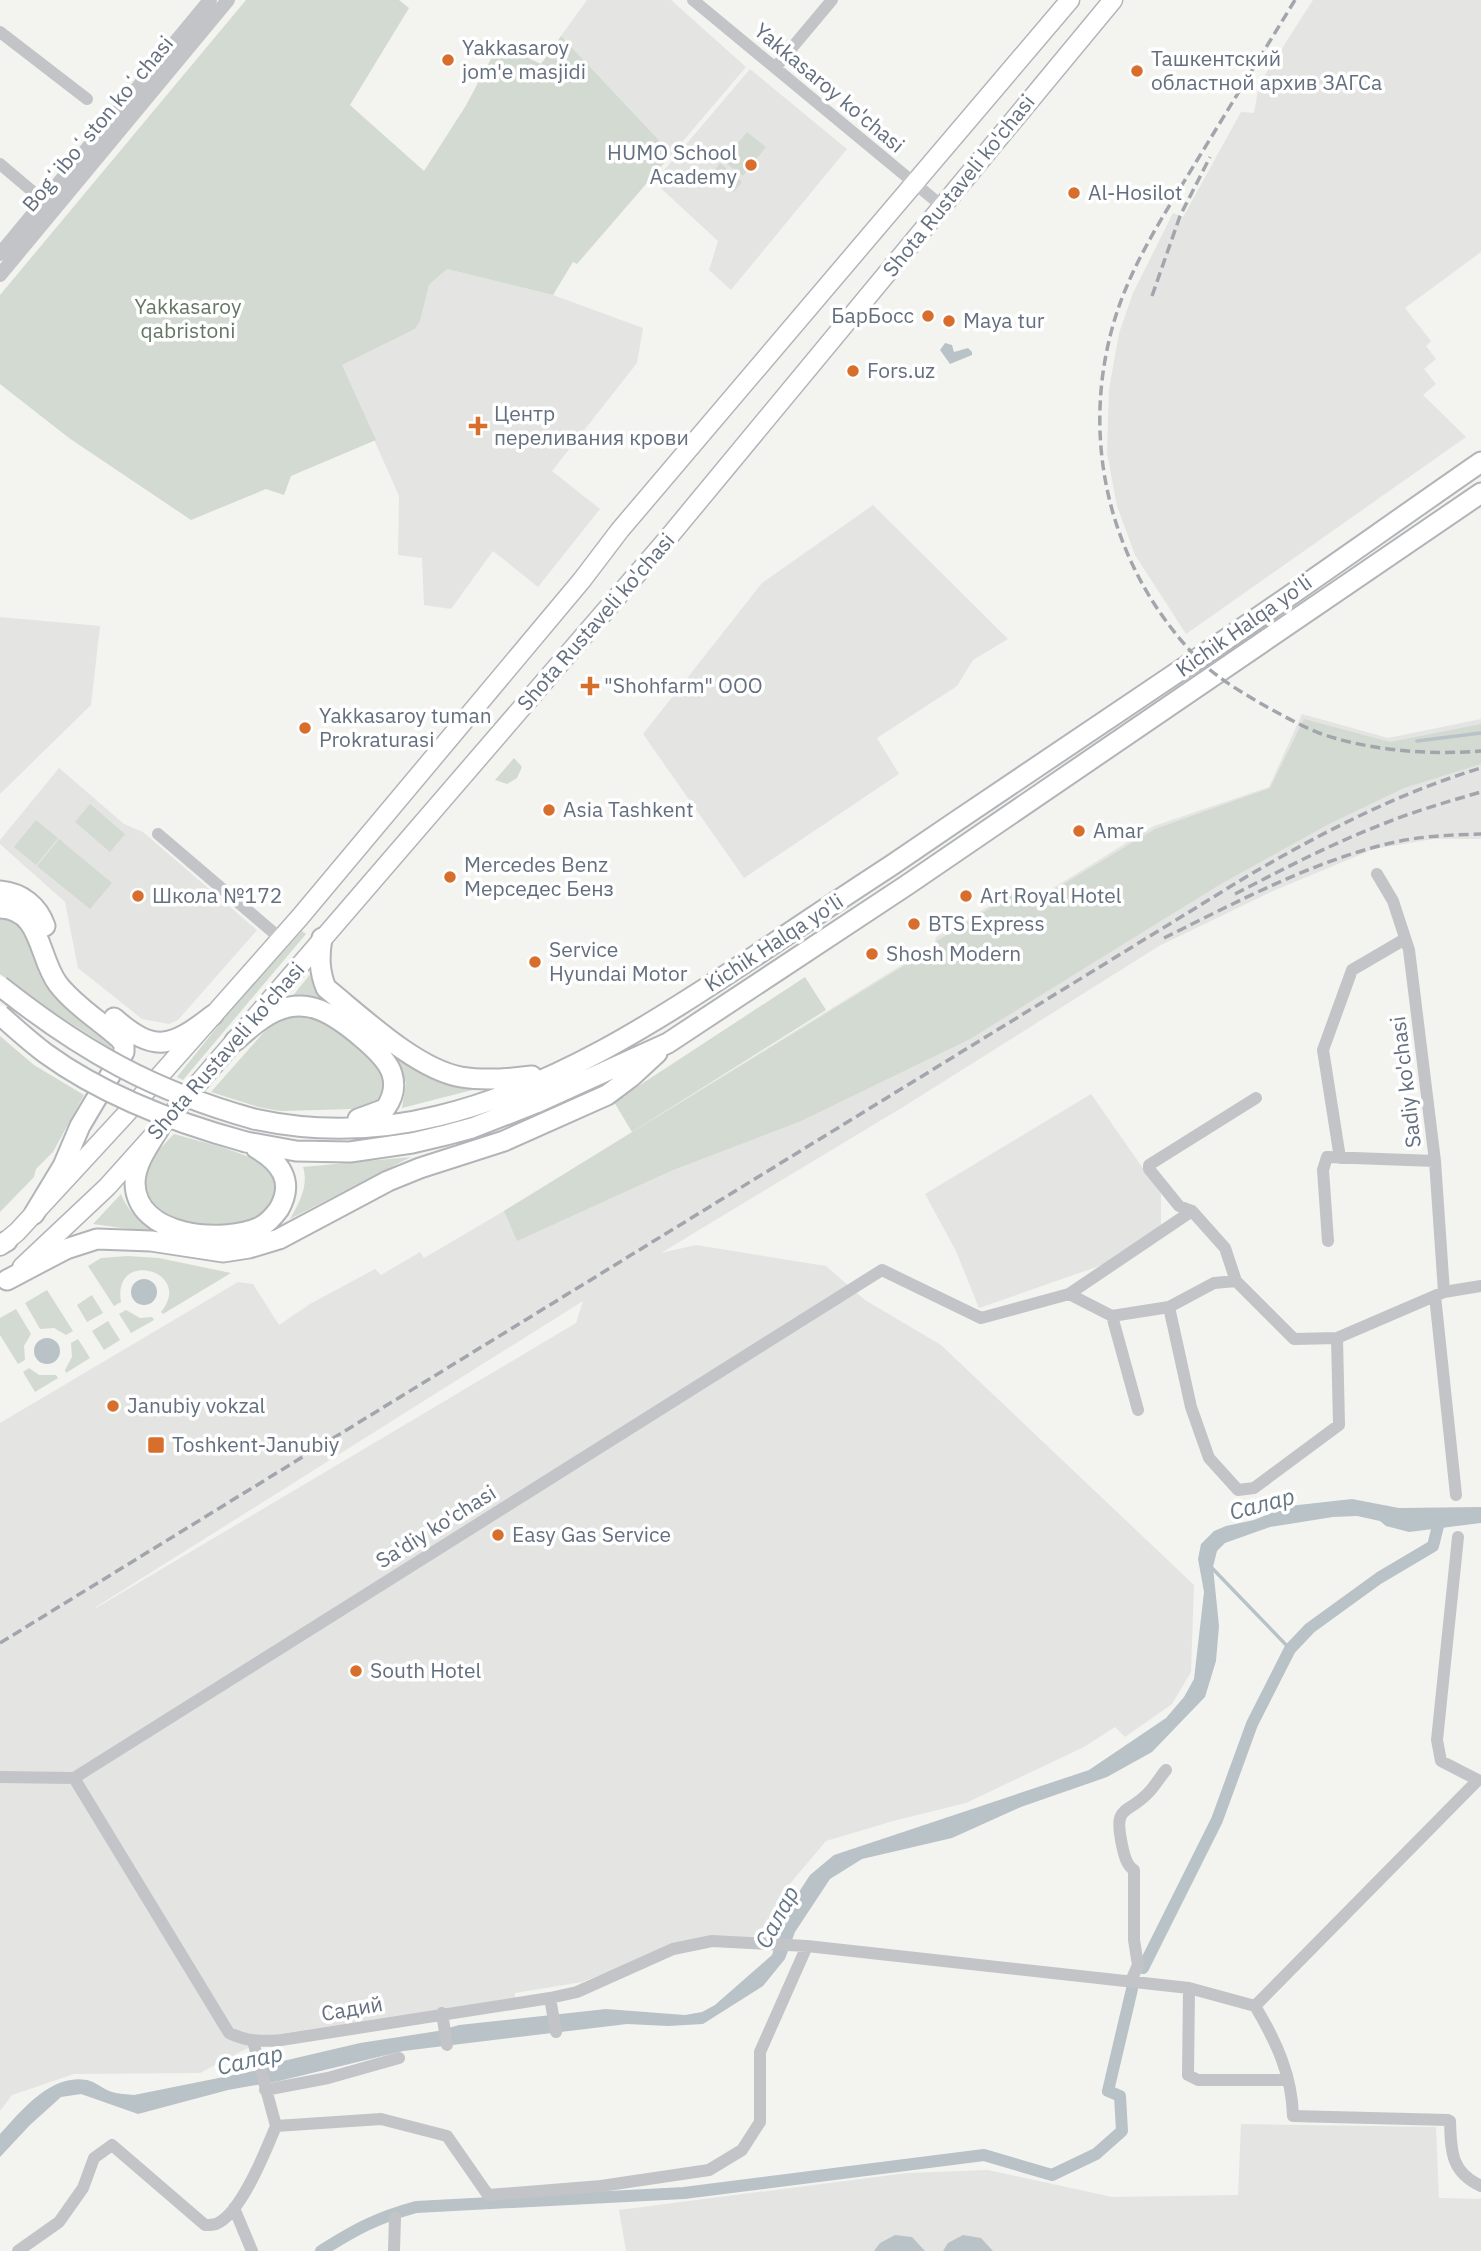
<svg xmlns="http://www.w3.org/2000/svg" width="1481" height="2251" viewBox="0 0 1481 2251" font-family="'IBM Plex Sans',sans-serif">
	<rect width="100%" height="100%" fill="#f3f4f0"/>
	<path fill="#e4e4e3" fill-rule="evenodd" d="M 587,0 L 671,0 L 746,67 L 672,154 L 561,36 Z
		M 1313,0 L 1481,0 L 1481,252 L 1405,308 L 1431,341 L 1426,346 L 1436,359 L 1424,369 L 1436,384 L 1423,395 L 1466,437 L 1186,634 L 1135,555 L 1117,506 L 1107,453 L 1109,389 L 1119,333 L 1133,293 L 1173,213 L 1183,217 L 1241,112 L 1254,113 L 1259,84 Z
		M 750,69 L 847,149 L 731,290 L 709,270 L 718,241 L 654,182 Z
		M 447,269 L 553,295 L 643,328 L 637,363 L 552,471 L 600,509 L 538,587 L 493,551 L 451,609 L 424,605 L 422,558 L 398,555 L 399,496 L 341,365 L 415,329 L 420,321 L 429,285 Z
		M 873,505 L 1008,639 L 973,660 L 957,686 L 877,738 L 899,774 L 744,878 L 643,734 L 762,583 Z
		M 0,617 L 100,626 L 91,705 L 0,794 Z
		M 1302,714 L 1388,738 L 1481,719 L 1481,839 L 1433,839 L 1374,849 L 1273,891 L 1159,946 L 903,1107 L 661,1253 L 696,1245 L 826,1266 L 865,1300 L 941,1345 L 1194,1585 L 1191,1672 L 1172,1704 L 1125,1737 L 1115,1727 L 1084,1747 L 966,1803 L 893,1821 L 826,1841 L 788,1886 L 774,1940 L 693,1939 L 582,1982 L 515,1993 L 515,1998 L 273,2035 L 200,2073 L 74,2074 L 12,2095 L 0,2111 L 0,1423 L 238,1282 L 253,1284 L 279,1325 L 310,1304 L 375,1269 L 381,1275 L 420,1252 L 424,1258 L 504,1211 L 934,945 L 936,937 L 1017,890 L 1027,904 L 1154,826 L 1269,787 ZM 583,1301 L 576,1323 L 96,1608 L 96,1607 Z
		M 59,768 L 124,824 L 143,832 L 257,930 L 178,1020 L 169,1024 L 142,1019 L 78,968 L 65,902 L 0,844 L 0,840 Z
		M 1091,1094 L 1161,1194 L 1161,1225 L 1108,1263 L 979,1308 L 956,1251 L 925,1194 Z
		M 1241,2124 L 1436,2127 L 1439,2198 L 1481,2199 L 1481,2251 L 626,2251 L 619,2210 L 907,2173 L 988,2170 L 1112,2197 L 1238,2195 Z"/>
	<path fill="#d3dad1" d="M 246,0 L 399,0 L 409,8 L 350,105 L 424,171 L 465,107 L 499,44 L 541,64 L 561,36 L 672,154 L 577,264 L 573,262 L 553,295 L 447,269 L 429,285 L 420,321 L 415,329 L 342,365 L 376,440 L 291,476 L 284,495 L 266,489 L 191,520 L 69,438 L 0,384 L 0,295 Z
		M 747,132 L 766,147 L 743,176 L 723,161 Z
		M 720,163 L 742,182 L 734,192 L 712,174 Z
		M 1304,719 L 1390,742 L 1481,724 L 1481,764 L 1404,788 L 1327,825 L 1219,885 L 970,1039 L 801,1121 L 673,1170 L 517,1241 L 504,1211 L 936,946 L 937,941 L 1016,892 L 1027,906 L 1155,829 L 1270,788 Z
		M 514,758 L 522,767 L 517,778 L 507,784 L 495,780 Z
		M 90,804 L 125,834 L 110,852 L 75,822 Z
		M 36,820 L 58,838 L 36,865 L 14,847 Z
		M 59,839 L 112,883 L 90,909 L 37,866 Z
		M 0,914 L 21,923 L 52,992 L 103,1033 L 113,1050 L 36,1001 L 0,974 Z
		M 302,931 L 306,934 L 183,1080 L 177,1077 L 234,1006 Z
		M 312,972 L 433,1077 L 462,1087 L 480,1088 L 402,1108 L 406,1083 L 396,1058 L 326,1001 L 303,996 L 291,998 Z
		M 805,977 L 826,1010 L 632,1132 L 614,1102 Z
		M 300,1014 L 323,1019 L 373,1060 L 380,1070 L 385,1084 L 384,1095 L 377,1104 L 354,1109 L 280,1111 L 258,1107 L 211,1092 L 271,1024 L 282,1018 Z
		M 0,1036 L 34,1065 L 84,1095 L 53,1152 L 36,1169 L 34,1177 L 0,1212 Z
		M 174,1134 C 197,1141 253,1153 269,1169 C 276,1175 276,1180 276,1188 C 281,1245 121,1240 147,1167 C 151,1156 165,1144 174,1134 Z
		M 411,1157 L 290,1219 C 299,1203 309,1186 303,1167 Z
		M 121,1194 C 130,1216 144,1224 165,1234 L 93,1224 Z
		M 127,1256 L 159,1258 L 231,1273 L 163,1314 L 161,1312 C 195,1271 112,1248 121,1302 L 114,1306 L 88,1266 L 101,1258 Z
		M 47,1290 L 73,1331 L 66,1335 L 54,1328 L 40,1329 L 25,1303 Z
		M 92,1295 L 103,1313 L 87,1322 L 77,1305 Z
		M 16,1309 L 31,1334 L 24,1346 L 25,1360 L 18,1364 L 0,1335 L 0,1318 Z
		M 126,1310 L 140,1318 L 152,1317 L 154,1320 L 131,1333 L 119,1314 Z
		M 108,1321 L 120,1340 L 104,1350 L 92,1331 Z
		M 78,1339 L 90,1358 L 66,1373 L 65,1370 L 72,1357 L 71,1343 Z
		M 29,1368 L 39,1375 L 56,1375 L 58,1378 L 35,1392 L 23,1372 Z"/>
	<path fill="#b9c2c7" d="M 945,343 L 952,345 L 954,352 L 968,348 L 972,352 L 972,355 L 950,364 L 940,350 Z
		M131 1292a13 13 0 1 1 26 0a13 13 0 1 1-26 0Z
		M34 1351a13 13 0 1 1 26 0a13 13 0 1 1-26 0Z
		M 1352,1499 L 1399,1508 L 1481,1507 L 1481,1523 L 1409,1532 L 1386,1526 L 1380,1521 L 1357,1516 L 1333,1517 L 1270,1527 L 1225,1543 L 1217,1551 L 1213,1567 L 1219,1626 L 1216,1661 L 1205,1697 L 1152,1752 L 1107,1777 L 1021,1807 L 952,1838 L 862,1859 L 830,1879 L 795,1932 L 785,1959 L 763,1986 L 703,2024 L 668,2026 L 627,2024 L 403,2051 L 279,2081 L 228,2090 L 138,2114 L 81,2094 L 61,2097 L 30,2125 L 0,2157 L 0,2134 C 21,2111 51,2073 87,2080 C 96,2082 103,2089 112,2092 C 119,2094 127,2094 134,2095 L 264,2069 L 266,2065 L 360,2043 L 438,2031 L 459,2025 L 606,2009 L 685,2015 L 702,2012 L 715,2005 L 772,1955 L 786,1912 L 810,1875 L 834,1855 L 1089,1770 L 1166,1718 L 1184,1697 L 1194,1679 L 1204,1592 L 1198,1559 L 1201,1544 L 1214,1531 L 1226,1526 L 1254,1520 L 1289,1506 Z
		M 895,2235 L 912,2237 L 925,2251 L 874,2251 L 880,2243 Z
		M 963,2235 L 981,2238 L 993,2251 L 943,2251 L 948,2243 Z"/>
	<g fill="none" stroke-linecap="round" stroke-linejoin="round">
		<path stroke="#b9c2c7" stroke-width="3.5" d="M 1417,741 L 1481,733
			M 1212,1568 L 1290,1649"/>
		<path stroke="#b9c2c7" stroke-width="12" d="M 1143,1968 L 1217,1820 L 1252,1724 L 1290,1649 L 1310,1628 L 1379,1578 L 1433,1546 L 1439,1522
			M 321,2251 C 356,2229 376,2218 416,2207 L 684,2193 L 984,2155 L 1052,2175 L 1096,2154 L 1122,2131 L 1120,2096 L 1108,2091 L 1132,1989"/>
		<defs>
			<path id="primary" d="M 0,1246 L 17,1232 L 125,1115 L 300,917 L 582,580 L 620,530 L 1070,0
				M 22,1267 L 107,1187 L 159,1129 L 668,538 L 1113,0"/>
			<path id="trunk" d="M 0,891 C 22,893 38,906 45,926
				M 0,908 C 42,909 38,958 58,984 C 74,1005 100,1021 119,1038 L 124,1044 L 124,1052 L 80,1126 L 63,1166 L 34,1214
				M 322,938 C 319,956 319,971 326,988 C 362,1017 416,1069 461,1077 C 485,1081 509,1079 532,1076
				M 114,1018 C 155,1054 172,1047 213,1015
				M 235,1041 C 250,1028 268,1011 289,1007 C 299,1005 310,1006 320,1010 C 340,1018 386,1053 392,1074 C 396,1087 393,1098 385,1109 L 358,1119
				M 254,1119 C 314,1132 378,1131 438,1116 C 554,1088 657,1021 755,956 C 801,925 846,895 892,865 C 994,795 1097,727 1200,657 C 1294,594 1387,527 1481,462
				M 159,1129 C 149,1145 135,1164 135,1183 C 136,1237 222,1244 260,1227 C 268,1223 274,1216 279,1209 C 295,1181 280,1162 256,1148
				M 246,1142 L 296,1151 L 350,1152 L 412,1143 L 446,1135 L 472,1128 L 536,1103 L 668,1043 L 907,885 L 1481,493
				M 0,1245 L 7,1241
				M 7,1280 L 66,1249 L 97,1239 L 151,1241 L 223,1252 L 249,1248 L 279,1239 L 388,1181 L 420,1168 L 504,1141 L 607,1095 L 631,1077 L 657,1053"/>
		</defs>
		<use href="#primary" stroke="#b2b5b9" stroke-width="21"/>
		<use href="#trunk" stroke="#b2b4b8" stroke-width="23"/>
		<path stroke="#c2c4c8" stroke-width="12" d="M 693,0 L 942,206
			M 0,32 L 87,99
			M 775,68 L 832,0
			M 0,164 L 51,207
			M 158,834 L 281,939
			M 1377,874 L 1393,901 L 1409,950 L 1435,1161 L 1444,1292
			M 1340,1158 L 1323,1050 L 1352,970 L 1405,939
			M 1328,1241 L 1323,1170 L 1327,1157 L 1435,1161
			M 1236,1281 L 1225,1248 L 1192,1211 L 1179,1206 L 1149,1169 L 1149,1165 L 1256,1098
			M 1069,1294 L 1192,1211
			M 1435,1296 L 1456,1495
			M 1169,1307 L 1191,1407 L 1209,1458 L 1238,1490 L 1254,1488 L 1339,1425 L 1337,1338
			M 1112,1316 L 1138,1410
			M 0,1777 L 74,1778 L 882,1270 L 981,1318 L 1069,1294 L 1112,1316 L 1169,1307 L 1214,1283 L 1236,1281 L 1294,1339 L 1337,1338 L 1444,1292 L 1481,1286
			M 74,1778 L 229,2033 C 246,2041 261,2042 281,2040 L 550,1998 L 577,1992 L 673,1949 L 712,1941 L 807,1946 L 1189,1988 L 1255,2006 C 1276,2041 1292,2075 1293,2116 L 1448,2120 L 1450,2121 C 1451,2152 1451,2172 1481,2186
			M 1131,1981 L 1138,1965 L 1134,1940 L 1134,1870 C 1126,1865 1124,1854 1122,1845 C 1113,1803 1127,1816 1149,1792 C 1155,1786 1160,1777 1166,1770
			M 1189,1988 L 1188,2075 L 1198,2080 L 1287,2080
			M 550,1998 L 556,2032
			M 1255,2006 L 1478,1780 L 1441,1761 L 1437,1740 L 1458,1537
			M 442,2013 L 447,2045
			M 253,2041 L 276,2126
			M 265,2090 L 328,2078 L 399,2058
			M 234,2208 L 252,2251
			M 18,2251 L 59,2222 L 83,2188 L 94,2158 L 112,2145 L 205,2225 C 209,2225 213,2225 216,2224 C 241,2214 266,2150 276,2126 L 381,2119 L 447,2136 L 488,2195 L 601,2186 L 709,2170 L 742,2150 L 760,2122 L 760,2052 L 807,1946
			M 394,2251 L 395,2217"/>
		<path stroke="#c2c4c8" stroke-width="14" d="M 0,254 L 210,0
			M 0,275 L 228,0"/>
		<use href="#primary" stroke="#fff" stroke-width="18"/>
		<use href="#trunk" stroke="#fff" stroke-width="19"/>
		<path stroke="#a2a6ac" stroke-width="3.5" stroke-dasharray="10 5" stroke-linecap="butt" d="M 1295,0 C 1262,54 1229,108 1196,162 C 1167,210 1135,258 1117,312 C 1077,435 1108,566 1198,659 C 1218,679 1243,693 1267,707 C 1284,716 1301,726 1319,733 C 1370,751 1428,755 1481,751
			M 1152,296 L 1180,216 L 1210,157
			M 1235,894 C 1285,868 1335,842 1388,822 C 1418,810 1450,801 1481,792
			M 1164,938 C 1235,903 1313,861 1391,843 C 1420,836 1450,835 1481,834
			M 0,1643 L 1246,877 C 1321,833 1398,793 1481,768"/>
		<defs>
			<path id="trunk-bridge" d="M 0,986 C 82,1051 153,1091 254,1119
				M 0,1015 C 15,1028 29,1041 45,1053 C 104,1096 176,1123 246,1142"/>
		</defs>
		<use href="#trunk-bridge" stroke="#b2b4b8" stroke-width="23" stroke-linecap="butt"/>
		<use href="#trunk-bridge" stroke="#fff" stroke-width="19"/>
	</g>
	<g fill="#d76e2c" stroke="#fff" stroke-width="2.5">
		<circle cx="448" cy="60" r="7"/>
		<circle cx="1137" cy="71" r="7"/>
		<circle cx="751" cy="165" r="7"/>
		<circle cx="1074" cy="193" r="7"/>
		<circle cx="928" cy="316" r="7"/>
		<circle cx="949" cy="321" r="7"/>
		<circle cx="853" cy="371" r="7"/>
		<path d="M474.5 415.5h7v7h7v7h-7v7h-7v-7h-7v-7h7z"/>
		<path d="M586.5 675.5h7v7h7v7h-7v7h-7v-7h-7v-7h7z"/>
		<circle cx="305" cy="728" r="7"/>
		<circle cx="549" cy="810" r="7"/>
		<circle cx="1079" cy="831" r="7"/>
		<circle cx="450" cy="877" r="7"/>
		<circle cx="138" cy="896" r="7"/>
		<circle cx="966" cy="896" r="7"/>
		<circle cx="914" cy="924" r="7"/>
		<circle cx="872" cy="954" r="7"/>
		<circle cx="535" cy="962" r="7"/>
		<circle cx="113" cy="1406" r="7"/>
		<rect x="147" y="1436" width="18" height="18" rx="3.5"/>
		<circle cx="498" cy="1535" r="7"/>
		<circle cx="356" cy="1671" r="7"/>
	</g>
	<g text-anchor="middle" stroke-width="7" stroke-linejoin="round" paint-order="stroke">
		<g font-size="21" fill="#646f7f" stroke="#fff" text-anchor="start">
			<text x="462" y="55">Yakkasaroy<tspan x="462" dy="24">jom'e masjidi</tspan></text>
			<text x="1151" y="66">Ташкентский<tspan x="1151" dy="24">областной архив ЗАГСа</tspan></text>
			<text x="737" y="160" text-anchor="end">HUMO School<tspan x="737" dy="24">Academy</tspan></text>
			<text x="1088" y="200">Al-Hosilot</text>
			<text x="914" y="323" text-anchor="end">БарБосс</text>
			<text x="963" y="328">Maya tur</text>
			<text x="867" y="378">Fors.uz</text>
			<text x="494" y="421">Центр<tspan x="494" dy="24">переливания крови</tspan></text>
			<text x="604" y="693">"Shohfarm" OOO</text>
			<text x="319" y="723">Yakkasaroy tuman<tspan x="319" dy="24">Prokraturasi</tspan></text>
			<text x="563" y="817">Asia Tashkent</text>
			<text x="1093" y="838">Amar</text>
			<text x="464" y="872">Mercedes Benz<tspan x="464" dy="24">Мерседес Бенз</tspan></text>
			<text x="152" y="903">Школа №172</text>
			<text x="980" y="903">Art Royal Hotel</text>
			<text x="928" y="931">BTS Express</text>
			<text x="549" y="957">Service<tspan x="549" dy="24">Hyundai Motor</tspan></text>
			<text x="886" y="961">Shosh Modern</text>
			<text x="127" y="1413">Janubiy vokzal</text>
			<text x="172" y="1452">Toshkent-Janubiy</text>
			<text x="512" y="1542">Easy Gas Service</text>
			<text x="370" y="1678">South Hotel</text>
		</g>
		<g font-size="21" fill="#646f7f" stroke="#fff">
			<text transform="translate(829 88) rotate(40)" y="7">Yakkasaroy ko'chasi</text>
			<text transform="translate(98 124) rotate(-50)" y="7">Bogʻiboʻston koʻchasi</text>
			<text transform="translate(959 186) rotate(-51)" y="7">Shota Rustaveli ko'chasi</text>
			<text transform="translate(596 622) rotate(-49)" y="7">Shota Rustaveli ko'chasi</text>
			<text transform="translate(1244 626) rotate(-35)" y="7">Kichik Halqa yo'li</text>
			<text transform="translate(774 943) rotate(-33)" y="7">Kichik Halqa yo'li</text>
			<text transform="translate(226 1051) rotate(-49)" y="7">Shota Rustaveli ko'chasi</text>
			<text transform="translate(1406 1082) rotate(-97)" y="7">Sadiy ko'chasi</text>
			<text transform="translate(436 1527) rotate(-32)" y="7">Sa'diy ko'chasi</text>
			<text transform="translate(352 2009) rotate(-10)" y="7">Садий</text>
		</g>
		<g font-size="21" fill="#647763" stroke="#fff">
			<text x="188" y="314">Yakkasaroy<tspan x="188" dy="24">qabristoni</tspan></text>
		</g>
		<g font-size="23" font-style="italic" fill="#657784" stroke="#fff">
			<text transform="translate(1262 1504) rotate(-15)" y="8">Салар</text>
			<text transform="translate(777 1917) rotate(-62)" y="8">Салар</text>
			<text transform="translate(250 2060) rotate(-13)" y="8">Салар</text>
		</g>
	</g>
</svg>
